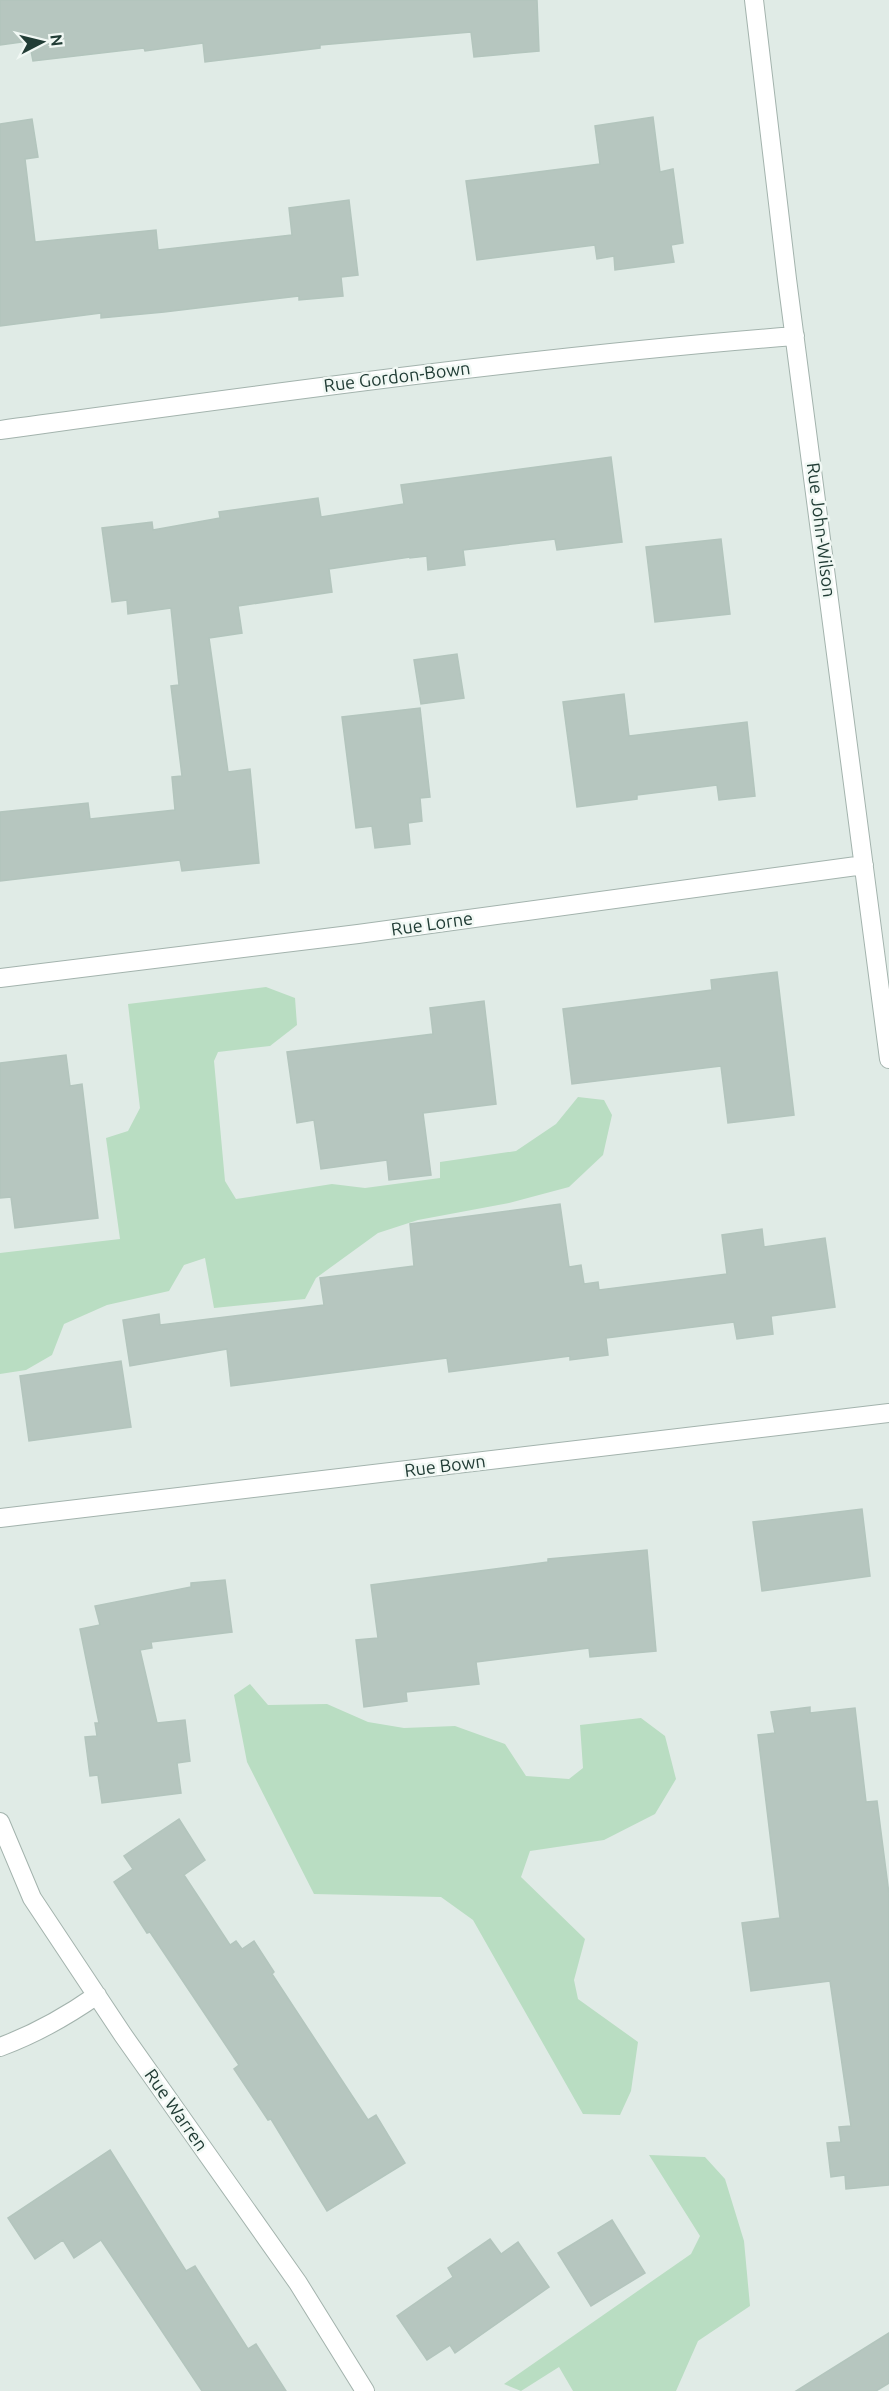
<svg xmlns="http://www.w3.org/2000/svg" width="889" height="2391" viewBox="0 0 889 2391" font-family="Ubuntu,sans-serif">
	<rect width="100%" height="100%" fill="#e0ebe6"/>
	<path fill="#b9ddc2" d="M 266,987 L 295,998 L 297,1025 L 270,1046 L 218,1052 L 214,1061 L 225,1181 L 236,1199 L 332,1184 L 365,1188 L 440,1178 L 440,1162 L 516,1151 L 556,1124 L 578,1097 L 604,1100 L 612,1115 L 603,1155 L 569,1187 L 509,1203 L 418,1220 L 378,1233 L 316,1278 L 305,1299 L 214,1308 L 205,1258 L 184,1265 L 169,1291 L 107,1305 L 64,1324 L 52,1355 L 26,1370 L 0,1374 L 0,1253 L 120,1239 L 106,1138 L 128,1131 L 140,1108 L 128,1004 Z
		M 250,1684 L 268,1705 L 327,1704 L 368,1722 L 404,1728 L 455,1726 L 505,1744 L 526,1776 L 569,1779 L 583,1768 L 580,1725 L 641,1718 L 665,1736 L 676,1779 L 655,1814 L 604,1840 L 530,1851 L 521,1877 L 585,1939 L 574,1980 L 578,1999 L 638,2042 L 631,2091 L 620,2115 L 583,2114 L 473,1920 L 441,1897 L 314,1894 L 247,1762 L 234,1695 Z
		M 649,2155 L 705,2157 L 725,2179 L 744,2241 L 750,2306 L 698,2341 L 676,2391 L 573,2391 L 559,2367 L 521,2391 L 504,2384 L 691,2254 L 700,2236 Z"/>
	<path fill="#b6c6bf" stroke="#b3c5bd" stroke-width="1.5" d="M 0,0 L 537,0 L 539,51 L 474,57 L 471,32 L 320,45 L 320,48 L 205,62 L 203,43 L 145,51 L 144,48 L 33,61 L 29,41 L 0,45 Z
		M 653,117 L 660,172 L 673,169 L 683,243 L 671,245 L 674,262 L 615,270 L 614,256 L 597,259 L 595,245 L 477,260 L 466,181 L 600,164 L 595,126 Z
		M 32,119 L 38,157 L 25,159 L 35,242 L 156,230 L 158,250 L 292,235 L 289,208 L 349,200 L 358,275 L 341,277 L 343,296 L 299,300 L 299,296 L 164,312 L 101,318 L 101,313 L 0,326 L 0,124 Z
		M 611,457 L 622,542 L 557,550 L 555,539 L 463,550 L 465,565 L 428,570 L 427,556 L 410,558 L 410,557 L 329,569 L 332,592 L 238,606 L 242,633 L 209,638 L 228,772 L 250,769 L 259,863 L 182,871 L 180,860 L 0,881 L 0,812 L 88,803 L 90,819 L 175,810 L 172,777 L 182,776 L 171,686 L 179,685 L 171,608 L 128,614 L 127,600 L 112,602 L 102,528 L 152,522 L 153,530 L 220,518 L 219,512 L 318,498 L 321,517 L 404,504 L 401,485 Z
		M 721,539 L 730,614 L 655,622 L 646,547 Z
		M 457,654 L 464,698 L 421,704 L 414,660 Z
		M 624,694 L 629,736 L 747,722 L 755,796 L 719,800 L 717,785 L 637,795 L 637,799 L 577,807 L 563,702 Z
		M 420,708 L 430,797 L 420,798 L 422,821 L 408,823 L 410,844 L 375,848 L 372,826 L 356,828 L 342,717 Z
		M 777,972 L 794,1115 L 728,1123 L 721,1066 L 572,1084 L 563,1009 L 712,990 L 711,980 Z
		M 484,1001 L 496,1104 L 423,1113 L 431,1175 L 389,1180 L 387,1160 L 321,1169 L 314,1120 L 297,1123 L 287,1052 L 433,1034 L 430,1008 Z
		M 66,1055 L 70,1086 L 82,1084 L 98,1218 L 15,1228 L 11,1197 L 0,1198 L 0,1063 Z
		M 560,1204 L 569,1267 L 581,1265 L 584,1284 L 598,1282 L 599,1290 L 727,1274 L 722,1235 L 762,1229 L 764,1247 L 825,1238 L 835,1307 L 771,1316 L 773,1334 L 737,1339 L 734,1322 L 606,1338 L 608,1355 L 570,1360 L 570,1356 L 449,1372 L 447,1358 L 231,1386 L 227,1349 L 130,1366 L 123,1320 L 159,1314 L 160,1325 L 324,1305 L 320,1278 L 414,1266 L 410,1224 Z
		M 121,1361 L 131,1427 L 29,1441 L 20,1376 Z
		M 862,1509 L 870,1576 L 762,1591 L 753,1522 Z
		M 647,1550 L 656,1651 L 590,1657 L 589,1648 L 476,1662 L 479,1684 L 406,1692 L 407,1701 L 364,1707 L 356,1640 L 378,1638 L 371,1585 L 548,1562 L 548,1559 Z
		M 225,1580 L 232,1632 L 151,1642 L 152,1648 L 140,1650 L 157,1723 L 185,1720 L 190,1761 L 177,1763 L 181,1793 L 102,1803 L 98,1775 L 90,1776 L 85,1737 L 97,1736 L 95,1723 L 99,1723 L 80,1629 L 100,1625 L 95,1606 L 191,1587 L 191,1583 Z
		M 810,1707 L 810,1713 L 855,1708 L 866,1802 L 877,1801 L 889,1894 L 889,2185 L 846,2189 L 845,2175 L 831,2177 L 827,2143 L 841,2142 L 839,2127 L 851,2126 L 830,1981 L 751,1991 L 742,1923 L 780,1918 L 758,1735 L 775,1733 L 771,1712 Z
		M 179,1819 L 205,1860 L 184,1875 L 230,1945 L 236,1941 L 242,1949 L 254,1941 L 274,1972 L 272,1974 L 368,2120 L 376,2115 L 405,2163 L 327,2211 L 271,2119 L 268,2120 L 234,2069 L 239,2065 L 150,1932 L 147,1933 L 114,1882 L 133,1869 L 124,1856 Z
		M 110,2150 L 186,2271 L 195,2266 L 248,2349 L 256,2344 L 286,2391 L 202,2391 L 101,2240 L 74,2258 L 63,2240 L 35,2259 L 8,2218 Z
		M 612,2220 L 645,2273 L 591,2306 L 558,2253 Z
		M 490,2239 L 501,2254 L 518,2242 L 549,2287 L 455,2353 L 450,2345 L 427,2360 L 397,2316 L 453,2277 L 448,2268 Z
		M 889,2333 L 889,2383 L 876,2391 L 796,2391 Z"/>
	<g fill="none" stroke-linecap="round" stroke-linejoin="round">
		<defs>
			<path id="minor" d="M 754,0 L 787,279 L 889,1059
				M 0,430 C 264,394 529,357 795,336
				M 0,978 L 358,934 L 864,865
				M 0,1518 L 889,1413
				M 0,1822 L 32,1898 L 123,2035 L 298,2283 L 365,2391
				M 0,2047 C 35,2034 67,2016 97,1995"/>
		</defs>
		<use href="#minor" stroke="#a3b3ad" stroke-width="20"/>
		<use href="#minor" stroke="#fff" stroke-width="18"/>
	</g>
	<g text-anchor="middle" stroke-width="5" stroke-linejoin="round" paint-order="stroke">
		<g font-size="18" fill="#213c35" stroke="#f1f8f4">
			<text transform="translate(397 377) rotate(-7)" y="6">Rue Gordon-Bown</text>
			<text transform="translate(821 530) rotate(83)" y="6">Rue John-Wilson</text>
			<text transform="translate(432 924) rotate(-8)" y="6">Rue Lorne</text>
			<text transform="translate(445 1466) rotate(-7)" y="6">Rue Bown</text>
			<text transform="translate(176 2110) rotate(55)" y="6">Rue Warren</text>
		</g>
	</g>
	<g transform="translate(42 42) rotate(83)" stroke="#f1f8f4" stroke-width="4.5" paint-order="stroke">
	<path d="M0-4.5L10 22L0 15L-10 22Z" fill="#213c35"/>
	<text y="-9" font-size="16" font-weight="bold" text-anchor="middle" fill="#213c35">N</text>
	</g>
</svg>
